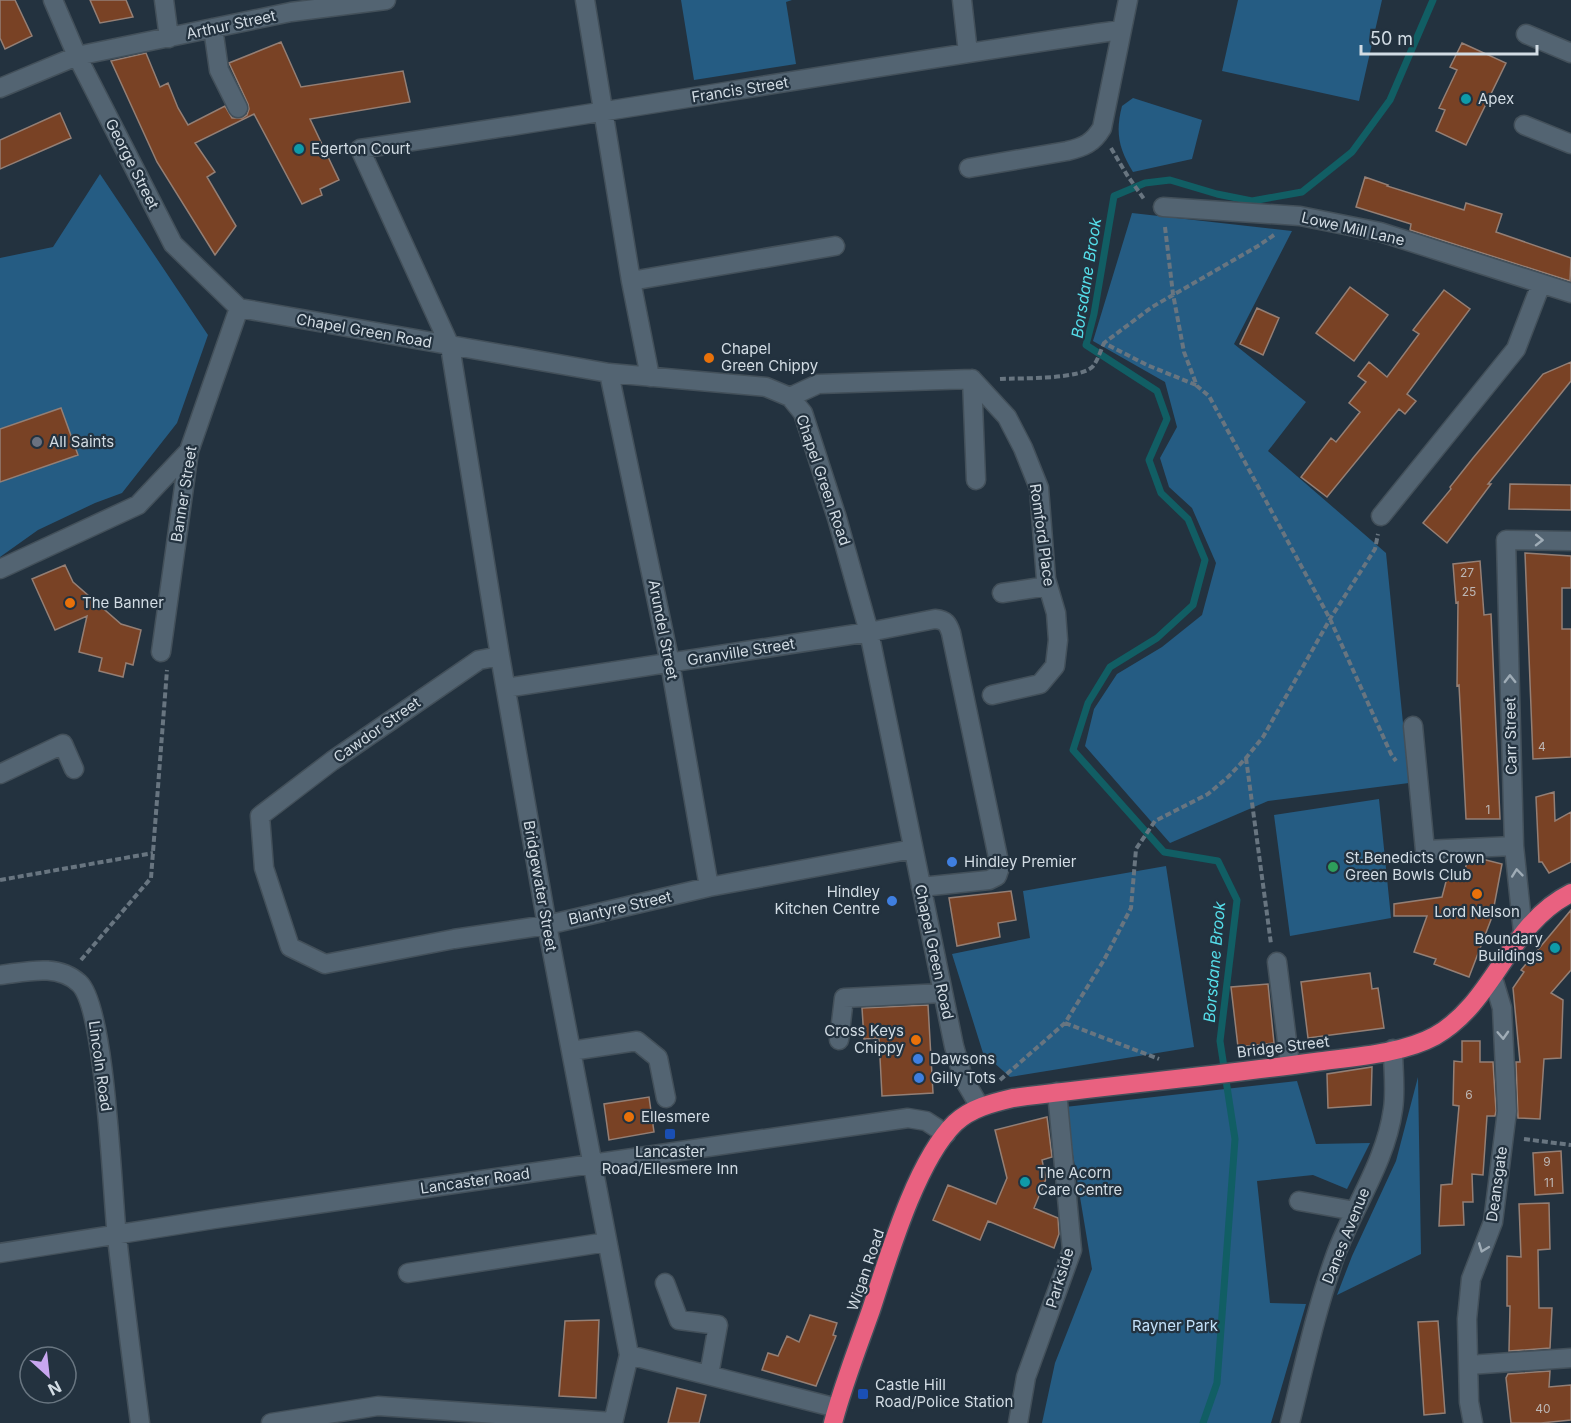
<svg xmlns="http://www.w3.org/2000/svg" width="1571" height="1423" viewBox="0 0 1571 1423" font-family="Inter,sans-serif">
	<rect width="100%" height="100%" fill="#23323f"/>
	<path fill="#255c83" d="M 681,0 L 792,0 L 786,2 L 796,64 L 694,80 Z
		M 1238,0 L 1382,0 L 1359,101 L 1222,71 Z
		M 1133,98 L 1202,120 L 1192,159 L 1133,172 C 1119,149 1115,133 1122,106 Z
		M 100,174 L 208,335 L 177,423 L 122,493 L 95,503 L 38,530 L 0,557 L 0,258 L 53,247 Z
		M 1132,213 L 1292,231 L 1234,344 L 1306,402 L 1268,451 L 1386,553 L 1409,783 L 1268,801 L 1170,843 L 1085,746 L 1094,709 L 1117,674 L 1162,647 L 1202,615 L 1216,563 L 1192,508 L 1169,487 L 1160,458 L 1177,427 L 1165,382 L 1093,341 Z
		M 1379,799 L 1391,918 L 1290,936 L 1274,815 Z
		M 1166,866 L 1194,1047 L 1010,1077 L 983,1053 L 952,954 L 1030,938 L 1023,891 Z
		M 1418,1077 L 1421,1254 L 1337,1295 L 1352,1256 L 1396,1161 Z
		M 1297,1081 L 1316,1144 L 1370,1143 L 1347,1189 L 1313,1175 L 1257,1181 L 1270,1303 L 1306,1304 L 1271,1423 L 1042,1423 L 1055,1363 L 1092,1269 L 1065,1107 Z"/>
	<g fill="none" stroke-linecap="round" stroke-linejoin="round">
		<path stroke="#115e64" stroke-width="7" d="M 1203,1423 L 1217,1383 L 1235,1139 L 1220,1041 L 1237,900 L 1218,861 L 1164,852 L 1073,750 L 1088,703 L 1110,667 L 1157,638 L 1193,605 L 1205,560 L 1188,519 L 1161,493 L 1149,460 L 1167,419 L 1157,391 L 1086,345 L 1094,314 L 1114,196 L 1145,183 L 1170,180 L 1217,194 L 1252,201 L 1302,192 L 1352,152 L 1390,100 L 1433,0"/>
	</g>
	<path fill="#794225" stroke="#947f75" stroke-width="1.5" d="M 0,0 L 15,0 L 32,36 L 5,49 L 0,38 Z
		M 90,0 L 126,0 L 133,17 L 100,23 Z
		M 281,42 L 301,87 L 403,71 L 410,102 L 310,119 L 339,180 L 320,189 L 322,195 L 302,204 L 254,114 L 195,143 L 215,172 L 207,177 L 236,226 L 215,255 L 157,162 L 111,61 L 146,53 L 160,87 L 168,83 L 178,108 L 188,125 L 225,106 L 232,118 L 242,118 L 247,115 L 249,109 L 248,104 L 229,63 Z
		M 1462,43 L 1506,63 L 1466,145 L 1436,131 L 1445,110 L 1439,108 L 1457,70 L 1450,67 Z
		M 60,113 L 71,138 L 0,169 L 0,140 Z
		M 1365,177 L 1388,185 L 1387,186 L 1464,210 L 1466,203 L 1502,214 L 1496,232 L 1571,258 L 1570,281 L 1410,230 L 1411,224 L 1356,207 Z
		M 1350,287 L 1388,315 L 1354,361 L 1316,333 Z
		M 1444,290 L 1470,309 L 1407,394 L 1416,401 L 1405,414 L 1399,409 L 1327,497 L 1301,477 L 1331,438 L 1336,442 L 1360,412 L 1349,403 L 1366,382 L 1358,376 L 1369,362 L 1387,377 L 1419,334 L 1413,330 Z
		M 1257,308 L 1279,318 L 1263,355 L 1240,344 Z
		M 1571,362 L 1571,381 L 1488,484 L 1491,484 L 1447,543 L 1423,523 L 1451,489 L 1450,487 L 1473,458 L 1543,374 Z
		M 61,408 L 78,455 L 0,482 L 0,429 Z
		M 1510,484 L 1571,485 L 1571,510 L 1509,509 Z
		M 1525,553 L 1571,556 L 1571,588 L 1562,588 L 1562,629 L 1571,629 L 1571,757 L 1533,759 Z
		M 1480,561 L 1484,615 L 1491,614 L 1500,819 L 1466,819 L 1459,685 L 1457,686 L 1458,602 L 1456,603 L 1453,564 Z
		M 65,565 L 73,582 L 121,624 L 141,630 L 133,665 L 126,663 L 123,677 L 99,671 L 102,658 L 79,652 L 87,616 L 55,630 L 32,579 Z
		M 1554,792 L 1555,821 L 1571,812 L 1571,862 L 1549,873 L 1542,862 L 1539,862 L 1536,797 Z
		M 1468,859 L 1482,859 L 1502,864 L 1492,917 L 1469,977 L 1434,964 L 1436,959 L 1414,952 L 1427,916 L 1394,916 L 1394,904 L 1442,897 L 1449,870 L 1464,873 Z
		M 1011,891 L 1016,920 L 998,923 L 1000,937 L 957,946 L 949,898 Z
		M 1571,910 L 1571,970 L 1551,993 L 1563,1000 L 1561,1058 L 1544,1059 L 1540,1119 L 1518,1118 L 1516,1062 L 1520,1062 L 1513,988 L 1524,972 L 1521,970 Z
		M 1370,973 L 1372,989 L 1378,988 L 1384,1028 L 1308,1038 L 1301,982 Z
		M 1268,984 L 1274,1043 L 1238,1047 L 1231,987 Z
		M 928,1005 L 933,1093 L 882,1096 L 879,1038 L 864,1039 L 862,1008 Z
		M 1462,1041 L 1480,1041 L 1480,1062 L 1493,1062 L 1496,1111 L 1495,1116 L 1487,1116 L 1483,1175 L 1472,1174 L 1473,1202 L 1463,1202 L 1464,1225 L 1439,1226 L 1441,1185 L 1452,1184 L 1459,1106 L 1453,1105 L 1454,1061 L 1462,1062 Z
		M 1372,1067 L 1371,1105 L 1328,1108 L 1327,1074 Z
		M 649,1097 L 654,1132 L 609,1140 L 604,1104 Z
		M 1047,1117 L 1052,1157 L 1042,1160 L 1046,1179 L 1034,1208 L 1058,1218 L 1059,1234 L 1054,1248 L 988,1221 L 980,1240 L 933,1220 L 948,1185 L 996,1204 L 1007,1178 L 995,1130 Z
		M 1561,1151 L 1563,1193 L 1535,1195 L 1533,1153 Z
		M 1549,1203 L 1550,1249 L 1538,1250 L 1539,1308 L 1552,1308 L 1550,1348 L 1509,1351 L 1510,1306 L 1507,1306 L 1507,1256 L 1521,1257 L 1519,1204 Z
		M 810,1315 L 837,1323 L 833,1335 L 836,1336 L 816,1386 L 762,1370 L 768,1353 L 778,1356 L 787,1336 L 799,1342 Z
		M 599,1320 L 596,1398 L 559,1396 L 565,1321 Z
		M 1438,1321 L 1445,1413 L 1424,1415 L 1418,1322 Z
		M 1550,1371 L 1549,1387 L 1571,1385 L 1571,1420 L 1541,1423 L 1511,1423 L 1506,1378 L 1508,1374 Z
		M 677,1388 L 706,1395 L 699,1423 L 668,1423 Z"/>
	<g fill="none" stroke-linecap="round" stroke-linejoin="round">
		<defs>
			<path id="minor" d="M 53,0 L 77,56 L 173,244 L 239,308
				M 164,0 L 169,38
				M 585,0 L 631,281 L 650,377
				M 962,0 L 968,53
				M 213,28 L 219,70 L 238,108
				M 1526,34 L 1571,53
				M 0,88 L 77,56 L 291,12 L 386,0
				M 1524,125 L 1571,144
				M 969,168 L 1067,151 C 1084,147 1093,143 1102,128 L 1128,0
				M 1163,207 L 1300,216 L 1380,232 L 1571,293
				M 631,281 L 835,246
				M 239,308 L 609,373 L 766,387 L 790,397 L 803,413 L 837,518 L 869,632 L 954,1046 L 963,1078 L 980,1107
				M 609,373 L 670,663 L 709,887
				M 972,379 L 1007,417 L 1023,448 L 1039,488 L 1046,579 L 1056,613 L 1058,640 L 1055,666 L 1040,684 L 992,695
				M 972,379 L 976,480
				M 790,397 L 818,384 L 972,379
				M 1381,516 L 1516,349 L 1541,284
				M 0,569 L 138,505 L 189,451
				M 1002,593 L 1048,586
				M 161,652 L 189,451 L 239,308
				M 500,656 L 479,660 L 332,761 L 260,816 L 264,868 L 290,947 L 325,964 L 454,939 L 547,925 L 709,887 L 913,849
				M 506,688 L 869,632 L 935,619 C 946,620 948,624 951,633 L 1000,867 L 997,876 L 989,880 L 921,887
				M 1413,726 L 1425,850 L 1514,846
				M 0,774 L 63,744 L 74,769
				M 1523,932 L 1514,846 L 1506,540 L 1571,541
				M 1277,962 L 1290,1065
				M 0,975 C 26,972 57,963 79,983 C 106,1007 112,1193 117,1237 C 124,1299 132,1361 140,1423
				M 839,1040 L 844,998 L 943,993
				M 571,1051 L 637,1041 L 658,1058 L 666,1098
				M 1299,1201 L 1355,1211
				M 0,1253 L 214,1219 L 908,1118 L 926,1121 L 946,1134
				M 408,1273 L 607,1242
				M 665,1283 L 679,1320 L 718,1325 L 709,1375
				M 629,1355 L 837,1408
				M 1469,1365 L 1571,1358
				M 271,1423 L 378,1406 L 613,1422
				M 613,1423 L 629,1355 L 547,925 L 500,656 L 450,346 L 360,149 C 614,112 866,67 1120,30
				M 1018,1423 L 1026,1377 L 1072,1250 L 1057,1092
				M 1290,1423 C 1304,1366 1316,1309 1336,1254 C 1354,1206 1386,1161 1393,1109 C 1396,1090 1393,1069 1393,1049
				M 1473,1423 L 1469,1402 L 1467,1319 L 1471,1279 L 1493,1222 L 1507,1111 L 1502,1008 L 1493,978"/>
			<path id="highway" d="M 833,1423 C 843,1385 858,1347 871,1310 C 888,1258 916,1161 955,1123 C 971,1108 992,1103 1013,1098 C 1114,1085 1215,1076 1315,1062 C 1352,1057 1402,1054 1435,1036 C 1495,1002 1508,924 1571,893"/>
		</defs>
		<use href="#minor" stroke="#43505a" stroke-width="21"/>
		<use href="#highway" stroke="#43505a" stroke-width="21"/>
		<path stroke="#687580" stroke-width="4" stroke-dasharray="6 3" stroke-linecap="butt" d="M 1111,148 L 1127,175 L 1144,199
			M 1165,227 L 1173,294 L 1184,352 L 1197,386 L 1209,396 L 1330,619 L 1391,754 L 1396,761
			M 1000,379 C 1018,378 1084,380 1094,365 C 1098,359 1101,350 1104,343
			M 1196,385 L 1147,365 L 1104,343 L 1152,307 L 1258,246 L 1274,235
			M 1246,758 L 1271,944
			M 0,880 L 153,853
			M 81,960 L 151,878 L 167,670
			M 1065,1023 L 1159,1059
			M 1000,1080 L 1065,1023 L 1104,960 L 1131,908 L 1136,849 L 1155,821 L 1208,794 L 1228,777 L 1246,758 L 1263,737 L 1330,619 L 1375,549 L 1378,534
			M 1524,1139 L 1571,1145"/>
		<use href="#minor" stroke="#536472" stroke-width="18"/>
		<use href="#highway" stroke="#e96180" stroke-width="18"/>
	</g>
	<defs><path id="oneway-chevron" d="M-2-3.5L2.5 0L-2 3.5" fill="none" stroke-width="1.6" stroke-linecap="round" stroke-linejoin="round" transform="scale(1.5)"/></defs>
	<g stroke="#9facb6">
		<use href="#oneway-chevron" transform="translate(1539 540) rotate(1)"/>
		<use href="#oneway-chevron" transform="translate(1510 679) rotate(-91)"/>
		<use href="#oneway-chevron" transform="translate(1517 873) rotate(-96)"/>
		<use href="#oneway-chevron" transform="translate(1503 1035) rotate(87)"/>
		<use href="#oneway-chevron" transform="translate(1483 1248) rotate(111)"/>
	</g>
	<g fill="#0f9aa8" stroke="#23323f" stroke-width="2">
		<circle cx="1466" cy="99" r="6"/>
		<circle cx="299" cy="149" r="6"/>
		<circle cx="1555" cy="948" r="6"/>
		<circle cx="1025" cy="1182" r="6"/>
	</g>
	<g fill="#e8710a" stroke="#23323f" stroke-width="2">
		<circle cx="709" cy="358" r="6"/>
		<circle cx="70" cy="603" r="6"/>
		<circle cx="1477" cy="894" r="6"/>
		<circle cx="916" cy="1040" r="6"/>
		<circle cx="629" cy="1117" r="6"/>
	</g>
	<circle fill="#6b7280" stroke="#23323f" stroke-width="2" cx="37" cy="442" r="6"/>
	<g fill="#3f7fe0" stroke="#23323f" stroke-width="2">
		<circle cx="952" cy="862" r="6"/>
		<circle cx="892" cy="901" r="6"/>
		<circle cx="918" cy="1059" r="6"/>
		<circle cx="919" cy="1078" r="6"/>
	</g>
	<circle fill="#2e9e5b" stroke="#23323f" stroke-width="2" cx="1333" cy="867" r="6"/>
	<g fill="#1a4fb4" stroke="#23323f" stroke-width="2">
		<rect x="664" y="1128" width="12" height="12" rx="3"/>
		<rect x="857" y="1388" width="12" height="12" rx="3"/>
	</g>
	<g text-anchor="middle" stroke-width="4.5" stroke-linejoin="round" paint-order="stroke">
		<g font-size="12" fill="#bcb6b4">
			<text x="1467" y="577">27</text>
			<text x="1469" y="596">25</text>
			<text x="1542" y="751">4</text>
			<text x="1488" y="814">1</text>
			<text x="1469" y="1099">6</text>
			<text x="1547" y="1166">9</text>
			<text x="1549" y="1187">11</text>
			<text x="1543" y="1413">40</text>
		</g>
		<g font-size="15" fill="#d2dce4" stroke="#23323f">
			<text transform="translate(231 25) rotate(-12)" y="5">Arthur Street</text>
			<text transform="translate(740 90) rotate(-9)" y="5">Francis Street</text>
			<text transform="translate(132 164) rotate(63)" y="5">George Street</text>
			<text transform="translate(1353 229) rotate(13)" y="5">Lowe Mill Lane</text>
			<text transform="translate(364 331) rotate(10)" y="5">Chapel Green Road</text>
			<text transform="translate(823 480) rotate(71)" y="5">Chapel Green Road</text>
			<text transform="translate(184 494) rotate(-81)" y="5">Banner Street</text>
			<text transform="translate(1042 535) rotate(82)" y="5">Romford Place</text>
			<text transform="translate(663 630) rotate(79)" y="5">Arundel Street</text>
			<text transform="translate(741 652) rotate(-9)" y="5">Granville Street</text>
			<text transform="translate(377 730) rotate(-35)" y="5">Cawdor Street</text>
			<text transform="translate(1511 736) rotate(-91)" y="5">Carr Street</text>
			<text transform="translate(540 886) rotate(80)" y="5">Bridgewater Street</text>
			<text transform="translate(620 908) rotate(-13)" y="5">Blantyre Street</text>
			<text transform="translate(934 952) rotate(78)" y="5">Chapel Green Road</text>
			<text transform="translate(1283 1047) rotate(-7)" y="5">Bridge Street</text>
			<text transform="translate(100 1066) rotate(82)" y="5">Lincoln Road</text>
			<text transform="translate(475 1181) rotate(-8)" y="5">Lancaster Road</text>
			<text transform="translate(1497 1184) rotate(-82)" y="5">Deansgate</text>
			<text transform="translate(1346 1236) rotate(-68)" y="5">Danes Avenue</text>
			<text transform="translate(866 1270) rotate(-71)" y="5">Wigan Road</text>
			<text transform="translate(1060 1278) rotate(-73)" y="5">Parkside</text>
		</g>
		<g font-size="15" fill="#d2dce4" stroke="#23323f" text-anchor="start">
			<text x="1478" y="104">Apex</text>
			<text x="311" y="154">Egerton Court</text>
			<text x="721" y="354">Chapel<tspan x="721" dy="17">Green Chippy</tspan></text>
			<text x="49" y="447">All Saints</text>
			<text x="82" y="608">The Banner</text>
			<text x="1345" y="863">St.Benedicts Crown<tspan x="1345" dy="17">Green Bowls Club</tspan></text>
			<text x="964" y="867">Hindley Premier</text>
			<text x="880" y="897" text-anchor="end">Hindley<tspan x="880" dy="17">Kitchen Centre</tspan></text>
			<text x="1477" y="917" text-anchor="middle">Lord Nelson</text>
			<text x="1543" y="944" text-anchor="end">Boundary<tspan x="1543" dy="17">Buildings</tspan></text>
			<text x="904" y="1036" text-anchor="end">Cross Keys<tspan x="904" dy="17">Chippy</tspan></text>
			<text x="930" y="1064">Dawsons</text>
			<text x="931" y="1083">Gilly Tots</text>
			<text x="641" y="1122">Ellesmere</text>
			<text x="670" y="1157" text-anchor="middle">Lancaster<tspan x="670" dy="17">Road/Ellesmere Inn</tspan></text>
			<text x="1037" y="1178">The Acorn<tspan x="1037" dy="17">Care Centre</tspan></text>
			<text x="875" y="1390">Castle Hill<tspan x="875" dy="17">Road/Police Station</tspan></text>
		</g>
		<g font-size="15" fill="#c3e1fa" stroke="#23323f">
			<text x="1175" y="1331">Rayner Park</text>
		</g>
		<g font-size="16" font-style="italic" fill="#55deea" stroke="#23323f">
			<text transform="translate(1086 278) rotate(-81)" y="6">Borsdane Brook</text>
			<text transform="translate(1214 962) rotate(-85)" y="6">Borsdane Brook</text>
		</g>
	</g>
	<g transform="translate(48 1375) rotate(153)"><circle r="28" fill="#23323f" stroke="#697681" stroke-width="1.5"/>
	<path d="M0-4.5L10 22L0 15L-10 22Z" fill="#c8a6ef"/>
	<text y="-9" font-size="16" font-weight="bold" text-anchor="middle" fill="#d2dce4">N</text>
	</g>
	<path d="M1361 45v9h176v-9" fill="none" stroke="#d2dce4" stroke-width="3"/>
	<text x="1370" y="45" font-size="18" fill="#d2dce4" stroke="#23323f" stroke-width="4.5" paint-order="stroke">50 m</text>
</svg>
